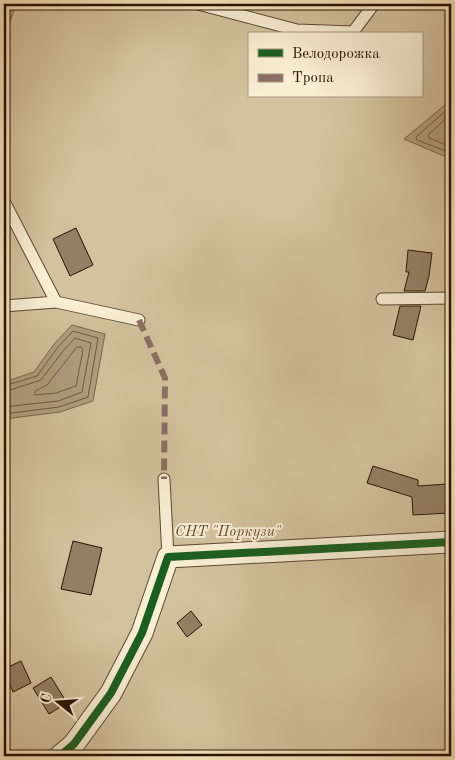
<svg xmlns="http://www.w3.org/2000/svg" width="455" height="760" viewBox="0 0 455 760" font-family="'Old Standard TT',serif">
	<rect width="100%" height="100%" fill="#f6e6be"/>
	<filter id="stains"><feTurbulence type="fractalNoise" baseFrequency=".004" numOctaves="4"/><feColorMatrix values="0 0 0 0 .2 0 0 0 0 .09 0 0 0 0 .02 0 0 0 .5 -.17"/></filter>
	<radialGradient id="worn" r=".72"><stop offset=".6" stop-color="#630" stop-opacity="0"/><stop offset="1" stop-color="#630" stop-opacity=".3"/></radialGradient>
	<path fill="#d3c29e" stroke="#7d6a50" fill-rule="evenodd" d="M 4,4 L 451,4 L 451,756 L 4,756 ZM 249,34 L 421,34 L 421,96 L 249,96 Z"/>
	<path fill="#b09e7e" stroke="#79664c" d="M 4,4 L 16,4 L 7,30 L 4,27 Z
		M 451,100 L 451,159 L 404,139 Z
		M 72,325 L 105,334 L 93,401 L 60,412 L 4,419 L 4,382 L 34,372 L 54,344 Z"/>
	<g fill="none" stroke-linecap="round" stroke-linejoin="round">
		<path stroke="#6c5840" stroke-width="1" d="M 451,106 L 416,137 L 417,140 L 451,153
			M 451,114 L 428,135 L 429,138 L 451,147
			M 77,347 L 81,347 L 83,350 L 76,386 L 56,393 L 35,395 L 35,391 L 47,385 Z
			M 4,386 L 37,376 L 58,347 L 73,331 L 98,338 L 88,397 L 59,407 L 4,414
			M 4,392 L 41,380 L 63,351 L 75,338 L 91,343 L 82,392 L 58,401 L 4,407"/>
	</g>
	<path fill="#938064" stroke="#271202" d="M 76,228 L 93,265 L 70,276 L 53,239 Z
		M 408,250 L 432,253 L 429,276 L 425,291 L 404,291 L 409,272 L 406,272 Z
		M 400,306 L 421,306 L 413,340 L 393,335 Z
		M 373,466 L 418,480 L 418,486 L 447,484 L 449,513 L 413,515 L 412,497 L 367,483 Z
		M 73,541 L 102,548 L 91,595 L 61,589 Z
		M 191,611 L 202,625 L 187,637 L 177,623 Z
		M 21,661 L 31,683 L 13,692 L 4,669 Z
		M 51,677 L 67,703 L 49,714 L 33,688 Z"/>
	<g fill="none" stroke-linecap="round" stroke-linejoin="round">
		<defs>
			<path id="service" d="M 198,4 L 297,30 L 353,32 L 374,4
				M 4,201 L 56,302
				M 382,299 L 451,298
				M 4,306 L 56,302 L 139,320
				M 164,479 L 168,557"/>
			<path id="minor" d="M 60,756 L 74,744 L 111,693 L 142,633 L 168,557 L 451,542"/>
		</defs>
		<use href="#service" stroke="#5b4731" stroke-width="13"/>
		<use href="#minor" stroke="#5b4731" stroke-width="23"/>
		<use href="#service" stroke="#f9efd5" stroke-width="11"/>
		<use href="#minor" stroke="#f9efd5" stroke-width="21"/>
		<path stroke="#8d6e63" stroke-width="6" stroke-dasharray="12 6" stroke-linecap="butt" d="M 139,320 L 165,378 L 164,479"/>
		<defs>
			<path id="cycleway" d="M 60,756 L 74,744 L 111,693 L 142,633 L 168,557 L 451,542"/>
		</defs>
		<use href="#cycleway" stroke="#f9efd5" stroke-width="11"/>
		<use href="#cycleway" stroke="#1b5e20" stroke-width="8"/>
	</g>
	<g text-anchor="middle" stroke-width="4" stroke-linejoin="round" paint-order="stroke">
		<g font-size="15" font-style="italic" fill="#635039" stroke="#f9efd5">
			<text x="228" y="536">СНТ "Поркузи"</text>
		</g>
	</g>
	<rect width="455" height="760" fill="none" stroke="#f6e6be" stroke-width="20"/>
	<rect x="5" y="5" width="445" height="750" fill="none" stroke="#271202" stroke-width="2.5"/>
	<rect x="10" y="10" width="435" height="740" fill="none" stroke="#271202"/>
	<rect x="248" y="32" width="175" height="65" fill="#f9efd5" stroke="#a59781"/>
	<rect x="258" y="49" width="25" height="8" fill="#1b5e20" stroke="#a59781"/>
	<text x="292" y="58" font-size="15" fill="#271202">Велодорожка</text>
	<rect x="258" y="74" width="25" height="8" fill="#8d6e63" stroke="#a59781"/>
	<text x="292" y="82" font-size="15" fill="#271202">Тропа</text>
	<g transform="translate(58 702) rotate(287)" stroke="#f9efd5" stroke-width="4" paint-order="stroke">
	<path d="M0-4L9 19L0 12L-9 19Z" fill="#271202"/>
	<text y="-8" font-size="14" font-weight="bold" text-anchor="middle" fill="#271202">С</text>
	</g>
	<rect width="100%" height="100%" filter="url(#stains)"/>
	<rect width="100%" height="100%" fill="url(#worn)"/>
</svg>
